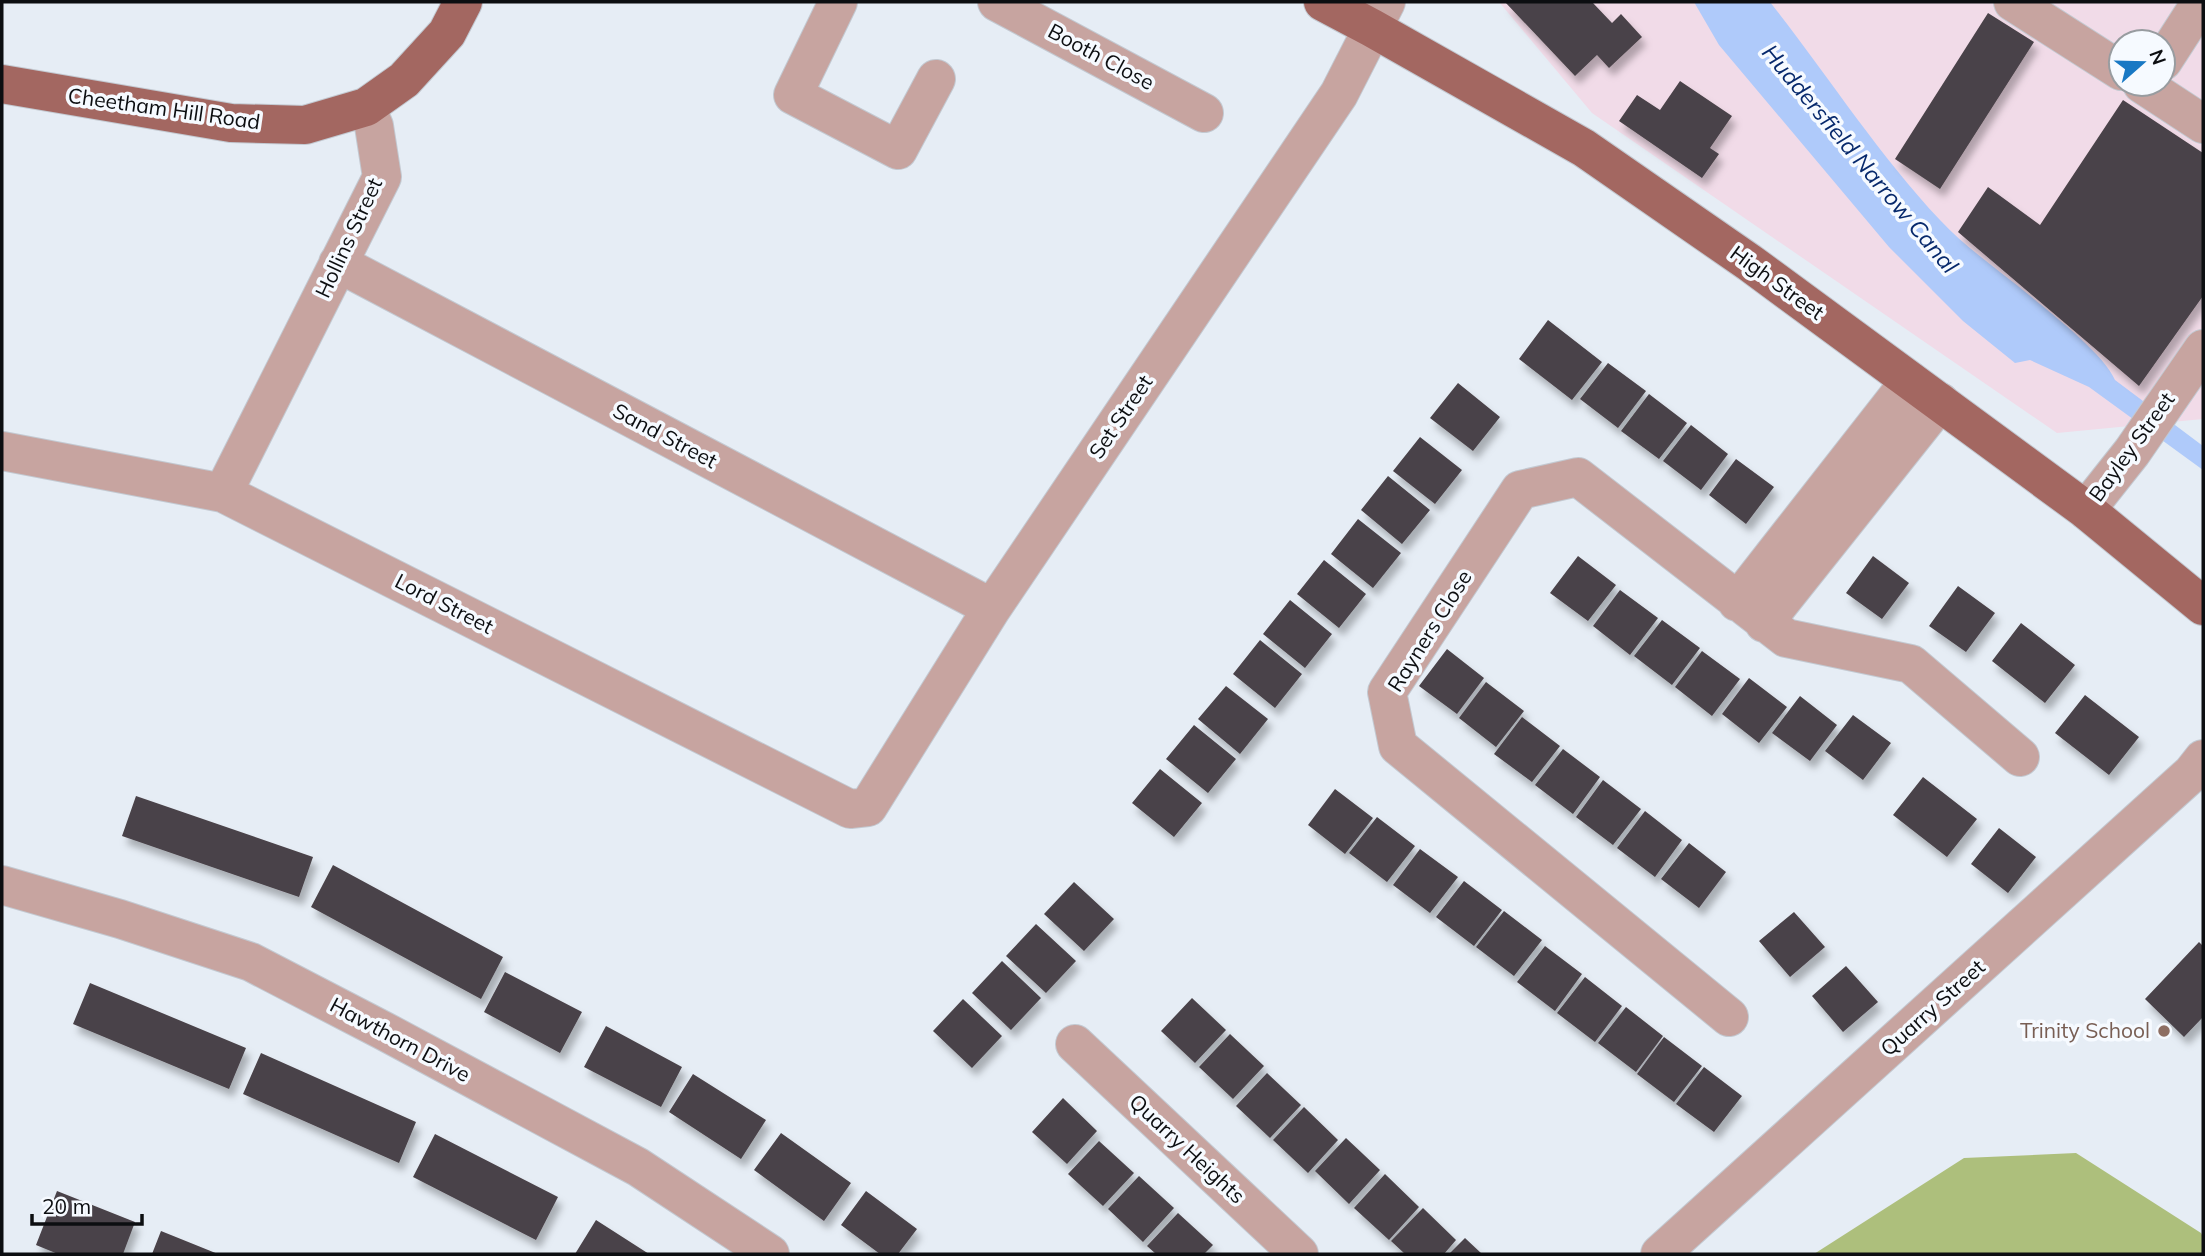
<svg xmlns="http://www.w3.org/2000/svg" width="2205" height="1256" viewBox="0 0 2205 1256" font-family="Mulish,sans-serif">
	<defs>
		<filter id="shadow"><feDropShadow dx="4.5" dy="8" stdDeviation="3.5" flood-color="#0004"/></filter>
	</defs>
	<rect width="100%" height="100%" fill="#e6edf5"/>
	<path fill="#f1dbe8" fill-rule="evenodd" d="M 1499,2 L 2203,2 L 2203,419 L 2057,433 L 1592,113 ZM 2121,42 L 2163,42 L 2163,84 L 2121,84 Z"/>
	<path fill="#adbf7c" d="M 2076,1153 L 2201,1233 L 2203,1237 L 2203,1254 L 1814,1254 L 1964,1158 Z"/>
	<path fill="#afcafa" d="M 1694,2 L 1770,2 C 1827,74 1877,153 1940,220 C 1966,248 1999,270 2029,295 C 2052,314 2105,355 2115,380 L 2203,446 L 2203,470 L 2089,387 L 2030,360 L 2015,363 L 1963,321 L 1889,247 L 1719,45 Z"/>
	<path fill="#4a4248" filter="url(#shadow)" d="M 1505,2 L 1594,2 L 1593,3 L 1612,23 L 1621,14 L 1642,37 L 1609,68 L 1597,55 L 1575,76 Z
		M 1988,13 L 2034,42 L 1940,189 L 1895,159 Z
		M 1680,81 L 1732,116 L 1710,148 L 1719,154 L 1702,178 L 1619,121 L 1637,95 L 1660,110 Z
		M 2123,100 L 2203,153 L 2203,296 L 2139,386 L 1958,232 L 1988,187 L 2040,225 Z
		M 1548,320 L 1602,362 L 1572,400 L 1519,359 Z
		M 1608,363 L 1646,391 L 1618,428 L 1580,399 Z
		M 1458,383 L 1500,417 L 1473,451 L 1430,418 Z
		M 1649,394 L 1687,423 L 1659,459 L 1621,431 Z
		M 1691,425 L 1728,454 L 1701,490 L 1663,461 Z
		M 1420,437 L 1462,470 L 1435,504 L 1393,471 Z
		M 1736,459 L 1774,487 L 1746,524 L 1709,495 Z
		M 1388,476 L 1430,510 L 1402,544 L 1361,510 Z
		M 1358,519 L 1401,553 L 1373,588 L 1331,554 Z
		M 1578,556 L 1616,585 L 1588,621 L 1550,593 Z
		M 1873,556 L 1909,583 L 1882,619 L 1846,593 Z
		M 1324,560 L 1366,594 L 1339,628 L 1297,594 Z
		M 1958,586 L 1995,613 L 1966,652 L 1929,626 Z
		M 1620,590 L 1658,618 L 1630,655 L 1593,626 Z
		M 1290,600 L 1332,634 L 1305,668 L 1263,634 Z
		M 1662,620 L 1700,648 L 1672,685 L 1634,656 Z
		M 2021,623 L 2075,665 L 2045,703 L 1992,661 Z
		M 1260,640 L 1302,674 L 1275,708 L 1233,674 Z
		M 1447,649 L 1484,678 L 1457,714 L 1419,686 Z
		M 1702,651 L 1740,679 L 1712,716 L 1675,687 Z
		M 1749,678 L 1787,707 L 1759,743 L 1722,714 Z
		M 1486,682 L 1524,711 L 1496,747 L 1459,718 Z
		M 1226,686 L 1268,719 L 1240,754 L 1198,719 Z
		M 2085,695 L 2139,737 L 2109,775 L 2055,733 Z
		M 1800,696 L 1837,725 L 1810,761 L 1772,733 Z
		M 1853,715 L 1891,743 L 1863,780 L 1825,751 Z
		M 1522,717 L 1560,746 L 1532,782 L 1494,754 Z
		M 1194,725 L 1236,759 L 1208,793 L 1166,759 Z
		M 1563,749 L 1600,777 L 1573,814 L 1535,785 Z
		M 1160,769 L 1202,803 L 1174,837 L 1132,803 Z
		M 1923,777 L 1977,819 L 1947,857 L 1893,815 Z
		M 1603,780 L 1641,809 L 1613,845 L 1576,817 Z
		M 1335,789 L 1373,818 L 1345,854 L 1308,825 Z
		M 136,796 L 313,857 L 299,897 L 122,836 Z
		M 1645,811 L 1682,840 L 1655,877 L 1617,848 Z
		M 1377,817 L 1415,846 L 1387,882 L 1349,853 Z
		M 1999,828 L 2036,857 L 2008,893 L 1971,864 Z
		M 1689,843 L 1726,872 L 1699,908 L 1661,879 Z
		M 1420,849 L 1458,877 L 1430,913 L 1393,885 Z
		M 333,865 L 503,957 L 481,999 L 311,907 Z
		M 1464,881 L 1502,910 L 1474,946 L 1436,917 Z
		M 1074,882 L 1114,919 L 1084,951 L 1044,914 Z
		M 1504,911 L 1542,940 L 1514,976 L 1476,947 Z
		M 1794,912 L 1825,947 L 1790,977 L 1759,941 Z
		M 1036,924 L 1076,961 L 1046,993 L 1006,956 Z
		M 2199,942 L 2203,946 L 2203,1017 L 2184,1037 L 2145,999 Z
		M 1545,946 L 1582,974 L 1555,1011 L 1517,982 Z
		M 1002,961 L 1041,998 L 1011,1030 L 972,993 Z
		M 1846,966 L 1878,1002 L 1843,1032 L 1812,996 Z
		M 505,972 L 582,1012 L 560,1053 L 484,1012 Z
		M 1585,977 L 1622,1006 L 1595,1042 L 1557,1013 Z
		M 90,983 L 246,1048 L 229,1089 L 73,1024 Z
		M 1192,998 L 1226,1030 L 1195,1063 L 1161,1031 Z
		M 963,999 L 1002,1036 L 972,1068 L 933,1031 Z
		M 1626,1007 L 1663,1036 L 1636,1072 L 1598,1043 Z
		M 606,1026 L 682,1067 L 661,1107 L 584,1067 Z
		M 1230,1034 L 1264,1066 L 1233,1099 L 1199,1067 Z
		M 1664,1037 L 1702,1066 L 1674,1102 L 1637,1074 Z
		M 261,1053 L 416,1122 L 399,1163 L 243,1094 Z
		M 1704,1067 L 1742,1096 L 1714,1132 L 1676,1104 Z
		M 1267,1073 L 1301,1105 L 1270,1138 L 1236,1106 Z
		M 693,1074 L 766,1120 L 741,1159 L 669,1112 Z
		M 1063,1098 L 1097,1131 L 1067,1164 L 1032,1132 Z
		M 1304,1107 L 1338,1140 L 1308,1173 L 1273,1140 Z
		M 781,1133 L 851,1183 L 824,1221 L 754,1170 Z
		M 435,1134 L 558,1197 L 536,1240 L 413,1177 Z
		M 1346,1138 L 1380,1170 L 1349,1204 L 1315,1171 Z
		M 1099,1141 L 1134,1173 L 1103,1206 L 1068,1174 Z
		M 1385,1174 L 1419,1207 L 1389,1240 L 1354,1208 Z
		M 1139,1176 L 1174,1208 L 1143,1242 L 1108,1209 Z
		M 57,1191 L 135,1222 L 123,1254 L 58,1254 L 36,1245 Z
		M 866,1191 L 917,1229 L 898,1254 L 880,1254 L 841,1225 Z
		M 1423,1208 L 1456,1240 L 1444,1254 L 1405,1254 L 1391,1241 Z
		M 1178,1213 L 1213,1245 L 1204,1254 L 1156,1254 L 1147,1246 Z
		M 596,1220 L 649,1254 L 575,1254 Z
		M 161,1231 L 218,1254 L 152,1254 Z
		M 1465,1238 L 1482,1254 L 1449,1254 Z"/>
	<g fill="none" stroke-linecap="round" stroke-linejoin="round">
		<defs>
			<path id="minor" d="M 838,2 L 793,95 L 898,150 L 936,79
				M 997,2 L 1204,113
				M 2013,2 L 2121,71
				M 2163,61 L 2201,2
				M 2142,84 L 2203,124
				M 338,263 L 992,608
				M 2,451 L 223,493 L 850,809 L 868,807 L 992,608 L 1339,94 L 1386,2
				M 223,493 L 382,177 L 374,126 L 366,107
				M 2086,510 L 2132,452 L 2203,349
				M 1737,602 L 1910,381
				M 1764,623 L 1940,402
				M 2,885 L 120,919 L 251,962 L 384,1031 L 638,1167 L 770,1254
				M 1729,1017 L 1398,746 L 1387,692 L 1520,490 L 1578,477 L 1786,638 L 1911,664 L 2020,757
				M 1075,1044 L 1299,1254
				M 1660,1254 L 2192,773 L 2203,759"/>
			<path id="major" d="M 1323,2 L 1372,28 L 1584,148 L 1750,263 L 2086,510 L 2203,606
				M 2,84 L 231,123 L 305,125 L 366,107 L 404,80 L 447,33 L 463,2"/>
		</defs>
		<use href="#minor" stroke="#c3c9d1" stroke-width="40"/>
		<use href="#major" stroke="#c3c9d1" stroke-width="40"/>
		<use href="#minor" stroke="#c7a4a0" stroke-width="38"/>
		<use href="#major" stroke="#a36761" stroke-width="38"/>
	</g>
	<circle fill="#8d6e63" stroke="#f6faff" stroke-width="2.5" cx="2164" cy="1031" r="7"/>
	<g text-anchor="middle" stroke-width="7" stroke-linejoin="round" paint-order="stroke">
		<g font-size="21" fill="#0c0e11" stroke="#f6faff">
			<text transform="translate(1101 57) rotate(28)" y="7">Booth Close</text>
			<text transform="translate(164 109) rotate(8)" y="7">Cheetham Hill Road</text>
			<text transform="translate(349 238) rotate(-65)" y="7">Hollins Street</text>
			<text transform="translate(1777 283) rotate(36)" y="7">High Street</text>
			<text transform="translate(1121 417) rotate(-56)" y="7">Set Street</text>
			<text transform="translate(665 436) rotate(28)" y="7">Sand Street</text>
			<text transform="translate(2132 447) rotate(-54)" y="7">Bayley Street</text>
			<text transform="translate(444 604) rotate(27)" y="7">Lord Street</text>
			<text transform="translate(1430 631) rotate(-58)" y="7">Rayners Close</text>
			<text transform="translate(1933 1008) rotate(-42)" y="7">Quarry Street</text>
			<text transform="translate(400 1040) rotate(28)" y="7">Hawthorn Drive</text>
			<text transform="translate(1187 1149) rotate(43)" y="7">Quarry Heights</text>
		</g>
		<g font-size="21" fill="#785e54" stroke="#f6faff" text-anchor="end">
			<text x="2150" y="1038">Trinity School</text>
		</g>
		<g font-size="23" font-style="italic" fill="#07296c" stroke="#f6faff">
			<text transform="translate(1860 159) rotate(50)" y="8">Huddersfield Narrow Canal</text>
		</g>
	</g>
	<rect width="2205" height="1256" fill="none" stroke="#0c0e11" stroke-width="7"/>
	<g transform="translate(2142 63) rotate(70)"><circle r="33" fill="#f6faff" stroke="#989ca0" stroke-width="2"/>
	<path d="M0-5L12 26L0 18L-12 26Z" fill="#1878c4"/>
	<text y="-10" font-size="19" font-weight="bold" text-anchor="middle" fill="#0c0e11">N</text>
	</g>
	<path d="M32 1214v10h110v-10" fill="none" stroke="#0c0e11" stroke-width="3.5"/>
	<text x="42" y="1214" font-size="21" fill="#0c0e11" stroke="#f6faff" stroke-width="5" paint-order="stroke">20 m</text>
</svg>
